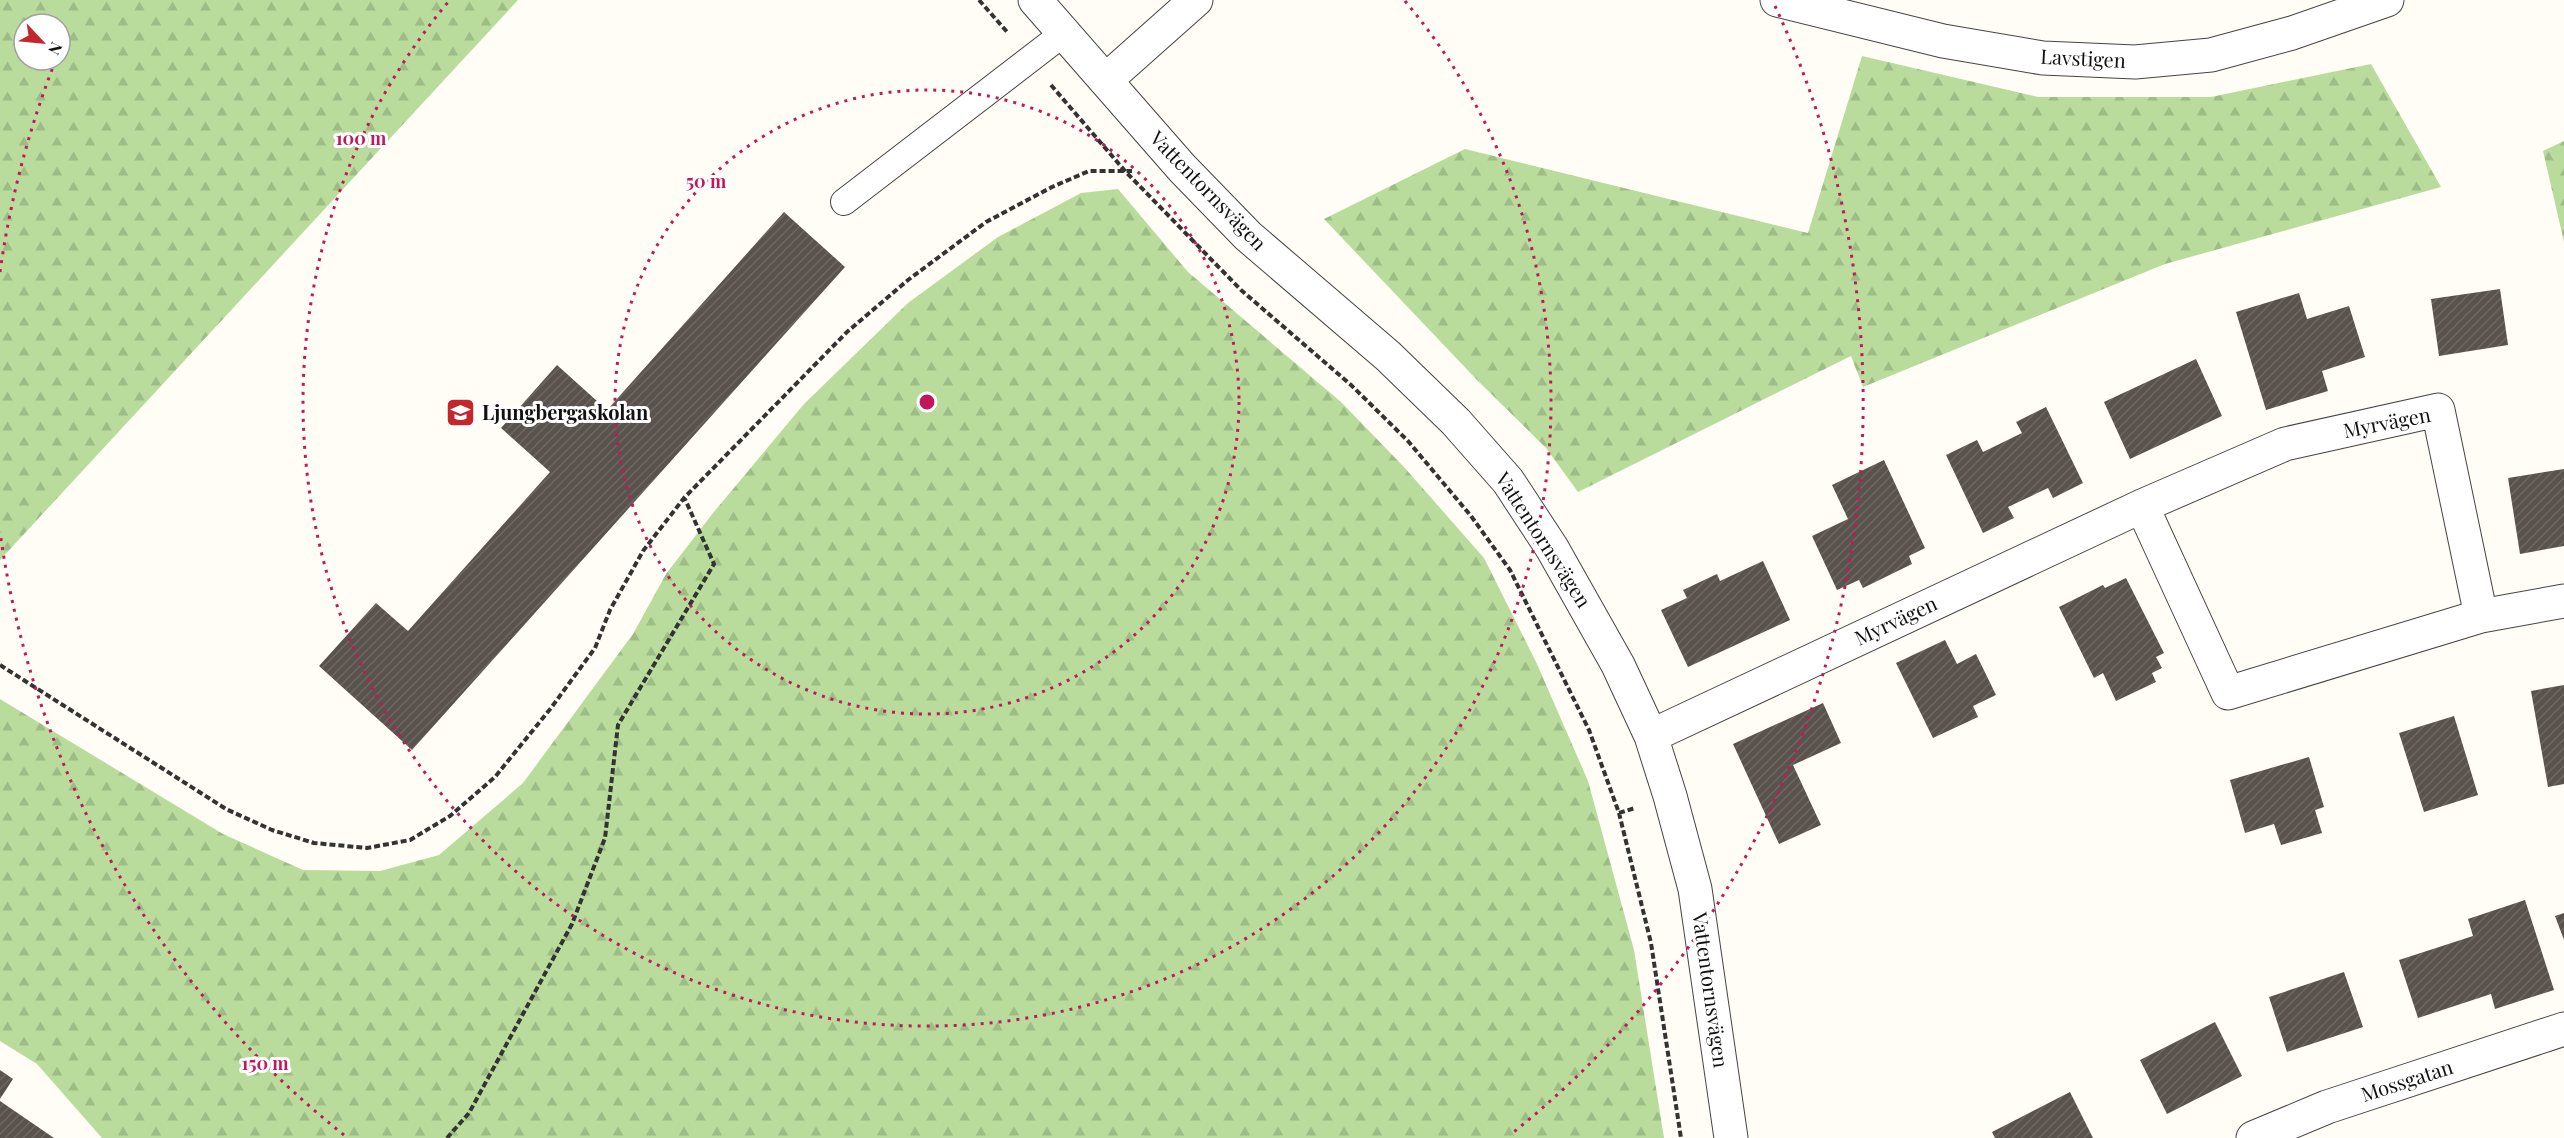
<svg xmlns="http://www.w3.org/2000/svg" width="2564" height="1138" viewBox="0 0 2564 1138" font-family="'Playfair Display',serif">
	<defs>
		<pattern id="forest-firs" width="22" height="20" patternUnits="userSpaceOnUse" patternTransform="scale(1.5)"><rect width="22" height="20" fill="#b9dc9c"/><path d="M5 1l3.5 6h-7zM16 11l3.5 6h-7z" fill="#9ebc85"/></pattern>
		<pattern id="building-hatch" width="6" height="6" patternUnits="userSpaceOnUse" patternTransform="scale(1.5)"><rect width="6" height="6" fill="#5a524d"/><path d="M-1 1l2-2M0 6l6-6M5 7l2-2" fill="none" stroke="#6d6662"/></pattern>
	</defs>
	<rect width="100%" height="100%" fill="#fffdf5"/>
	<path fill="url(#forest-firs)" fill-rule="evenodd" d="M 0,0 L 518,0 L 0,560 ZM 24,24 L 60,24 L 60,60 L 24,60 Z
		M 1862,56 L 2038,97 L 2211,97 L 2371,64 L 2441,187 L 2165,264 L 1863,387 L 1851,356 L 1578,492 L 1546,448 L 1477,380 L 1324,219 L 1465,149 L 1808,233 Z
		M 2564,141 L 2564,242 L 2543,151 Z
		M 1118,189 L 1188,272 L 1341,402 L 1404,467 L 1484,558 L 1537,664 L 1588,781 L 1634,950 L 1664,1138 L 102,1138 L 37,1064 L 0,1041 L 0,699 L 223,834 L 303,870 L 380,871 L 439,855 L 523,783 L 633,634 L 666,574 L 713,513 L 804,404 L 908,303 L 998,237 L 1081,193 Z"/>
	<path fill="url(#building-hatch)" d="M 784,212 L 845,267 L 412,750 L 319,666 L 376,603 L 408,631 L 550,472 L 501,428 L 557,365 L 607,410 Z
		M 2500,289 L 2508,345 L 2439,356 L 2431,299 Z
		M 2299,293 L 2307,319 L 2349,306 L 2365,357 L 2322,371 L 2328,391 L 2266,410 L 2236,312 Z
		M 2196,359 L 2222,416 L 2130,459 L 2104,402 Z
		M 2046,407 L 2083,483 L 2053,498 L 2048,488 L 2008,507 L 2014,518 L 1983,533 L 1946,455 L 1977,440 L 1983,452 L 2022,433 L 2016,422 Z
		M 1884,460 L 1925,548 L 1909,556 L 1912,564 L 1863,588 L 1859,580 L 1837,590 L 1812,536 L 1848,519 L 1832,485 Z
		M 2564,469 L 2564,546 L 2520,554 L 2508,478 Z
		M 1763,561 L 1790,620 L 1688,667 L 1661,610 L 1687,598 L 1683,590 L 1717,574 L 1720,581 Z
		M 2126,578 L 2164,653 L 2156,657 L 2162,668 L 2152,673 L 2156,682 L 2116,701 L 2103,673 L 2094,678 L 2059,607 L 2103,585 L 2105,588 Z
		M 1945,640 L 1957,664 L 1976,654 L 1996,695 L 1973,706 L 1978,717 L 1933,738 L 1896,663 Z
		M 2564,685 L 2564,784 L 2548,787 L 2531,691 Z
		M 1823,703 L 1841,743 L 1793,765 L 1821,825 L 1779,844 L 1733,744 Z
		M 2454,716 L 2478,795 L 2424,812 L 2399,733 Z
		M 2309,757 L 2324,807 L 2315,810 L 2322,833 L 2281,845 L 2274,824 L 2245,833 L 2230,780 Z
		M 2525,900 L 2554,990 L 2495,1009 L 2491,994 L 2418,1018 L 2399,960 L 2473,936 L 2468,919 Z
		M 2564,913 L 2564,940 L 2555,916 Z
		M 2344,972 L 2363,1027 L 2287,1052 L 2269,997 Z
		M 2215,1022 L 2242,1076 L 2167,1114 L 2140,1060 Z
		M 0,1070 L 13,1079 L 0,1099 Z
		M 2070,1092 L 2093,1138 L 1995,1138 L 1992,1132 Z
		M 0,1101 L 54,1138 L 0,1138 Z"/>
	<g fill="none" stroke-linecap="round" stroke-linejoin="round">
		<defs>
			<path id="service" d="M 844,202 L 1064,33"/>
			<path id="minor" d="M 1035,0 L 1182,168 L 1248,236 L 1388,356 L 1456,422 L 1508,481 L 1552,548 L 1618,665 L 1651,736 L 1670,796 L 1695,889 L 1731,1138
				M 1777,0 L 1943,41 L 2043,58 L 2135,62 L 2211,55 L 2292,33 L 2387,0
				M 1106,80 L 1196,0
				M 2142,506 L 2228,693 L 2481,616 L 2564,601
				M 1651,736 L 2142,506 L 2285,444 L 2438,410 L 2481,616
				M 2253,1138 L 2327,1107 L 2564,1029"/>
		</defs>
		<use href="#service" stroke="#444" stroke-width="28"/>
		<use href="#minor" stroke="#444" stroke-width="35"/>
		<path stroke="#333" stroke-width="4" stroke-dasharray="6 3" stroke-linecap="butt" d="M 979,0 L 1008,33
			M 1051,85 L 1125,171 L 1241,290 L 1351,385 L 1408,441 L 1471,516 L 1510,570 L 1589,730 L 1619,813 L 1651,943 L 1681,1138
			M 0,665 L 226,809 L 272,830 L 314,843 L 367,848 L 410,840 L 450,816 L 495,777 L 551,708 L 595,648 L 610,610 L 643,551 L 684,498 L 847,332 L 908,280 L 986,222 L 1052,187 L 1089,171 L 1132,171
			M 1619,813 L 1635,808
			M 447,1138 L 469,1113 L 572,924 L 605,838 L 618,725 L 714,564 L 685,499"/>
		<use href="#service" stroke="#fff" stroke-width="26"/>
		<use href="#minor" stroke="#fff" stroke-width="33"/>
	</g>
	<g fill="none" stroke="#c2185b" stroke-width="3" stroke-dasharray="3 6">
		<circle cx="927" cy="402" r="312"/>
		<path d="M1405 1A624 624 0 1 1 449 1"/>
		<path d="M344 1135A936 936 0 0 1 0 532M0 272A936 936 0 0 1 53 67M1775 6A936 936 0 0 1 1510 1135"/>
	</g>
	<defs>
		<symbol id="school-square" viewBox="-11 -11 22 22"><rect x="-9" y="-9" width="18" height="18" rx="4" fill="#c4262e" stroke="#fff"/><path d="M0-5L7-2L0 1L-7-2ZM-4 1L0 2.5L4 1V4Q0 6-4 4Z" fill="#fff"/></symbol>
	</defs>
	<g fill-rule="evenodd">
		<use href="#school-square" x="444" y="396" width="33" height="33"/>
	</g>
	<g text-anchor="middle" stroke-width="6" stroke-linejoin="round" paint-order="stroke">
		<g font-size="20" fill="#111" stroke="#fff">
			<text transform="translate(2083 59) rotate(3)" y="7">Lavstigen</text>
			<text transform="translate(1208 191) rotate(46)" y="7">Vattentornsvägen</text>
			<text transform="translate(2387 423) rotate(-11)" y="7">Myrvägen</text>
			<text transform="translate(1543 540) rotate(57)" y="7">Vattentornsvägen</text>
			<text transform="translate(1896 621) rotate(-25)" y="7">Myrvägen</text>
			<text transform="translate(1710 990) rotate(82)" y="7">Vattentornsvägen</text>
			<text transform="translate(2407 1081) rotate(-18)" y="7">Mossgatan</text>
		</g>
		<g font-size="20" font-weight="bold" fill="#111" stroke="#fff" text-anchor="start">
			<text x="482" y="420">Ljungbergaskolan</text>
		</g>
	</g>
	<circle cx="927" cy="402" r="9" fill="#c2185b" stroke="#fff" stroke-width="3"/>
	<g font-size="18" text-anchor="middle" font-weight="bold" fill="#c2185b" stroke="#fff" stroke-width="6" stroke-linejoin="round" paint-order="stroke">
		<text x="361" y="145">100 m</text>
		<text x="706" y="188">50 m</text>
		<text x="265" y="1070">150 m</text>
	</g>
	<g transform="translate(42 42) rotate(116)"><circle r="28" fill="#ffffff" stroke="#a0a0a0" stroke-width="1.5"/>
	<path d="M0-4.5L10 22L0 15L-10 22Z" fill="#c4262e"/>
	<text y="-9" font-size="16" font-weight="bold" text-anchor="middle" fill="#111111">N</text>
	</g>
</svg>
